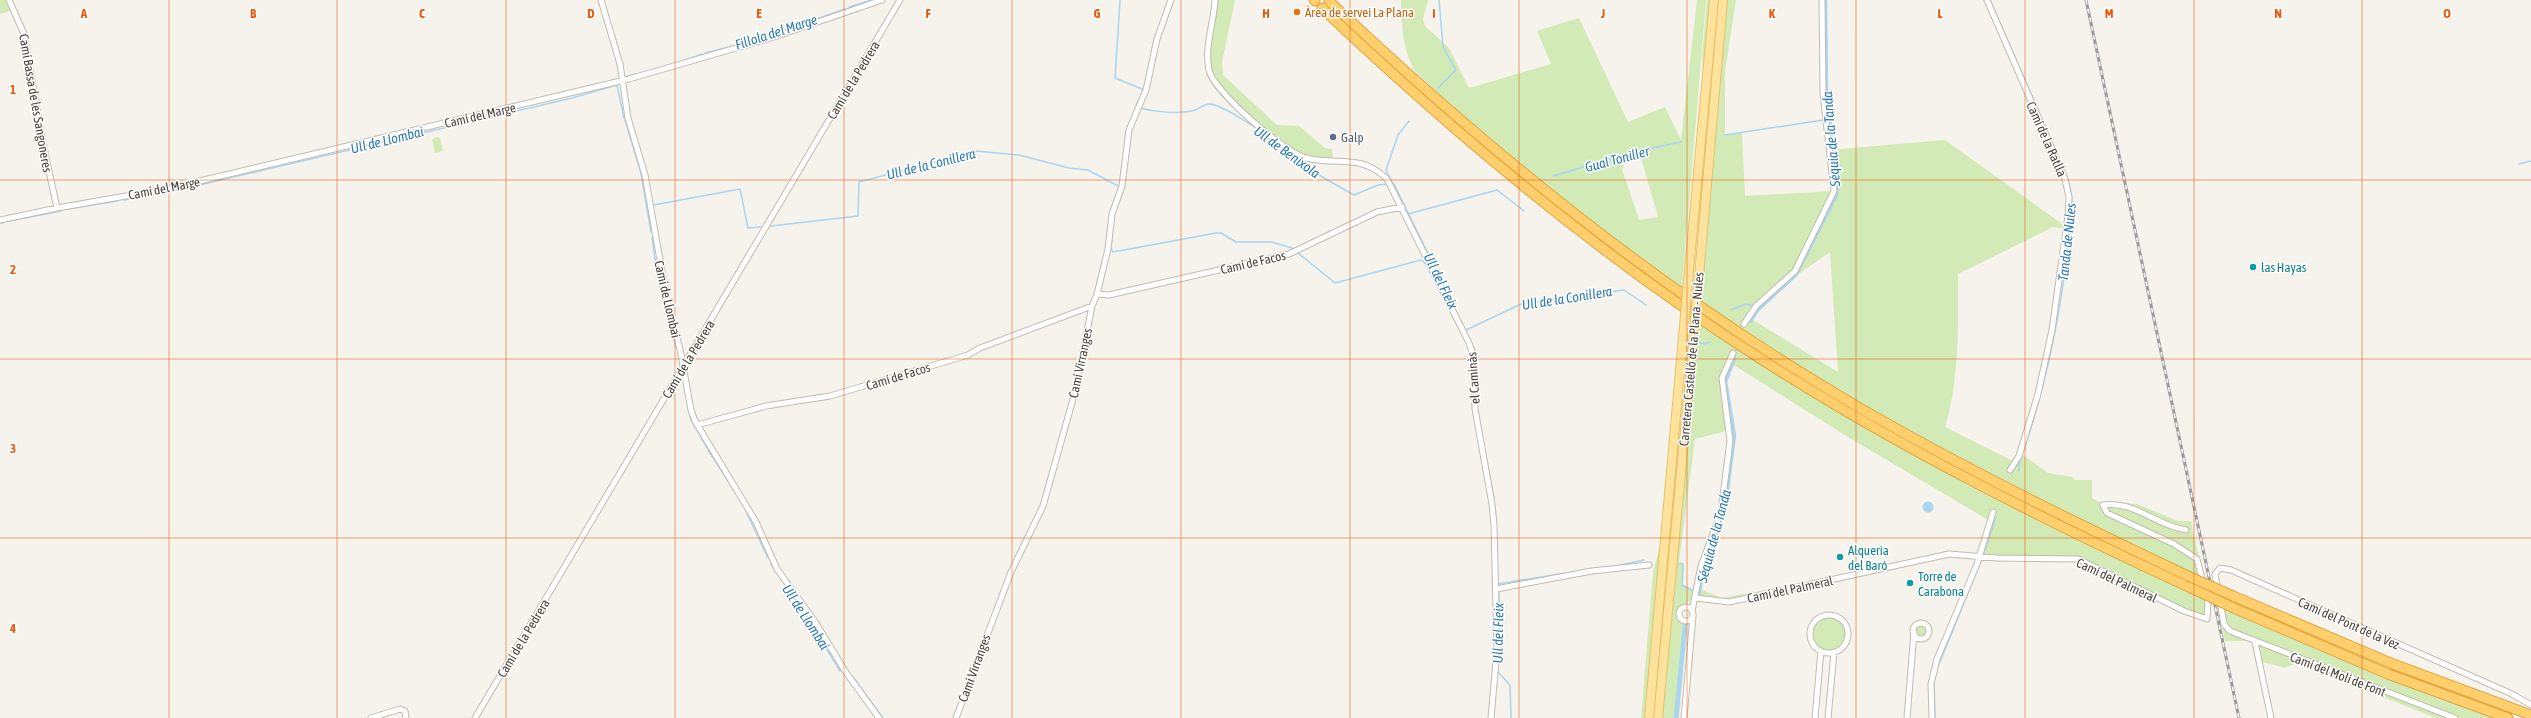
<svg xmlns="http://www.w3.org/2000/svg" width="2531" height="718" viewBox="0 0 2531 718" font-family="'Asap Condensed',sans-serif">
	<rect width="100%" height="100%" fill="#f6f3ec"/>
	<path fill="#d2eab5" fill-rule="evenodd" d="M 0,0 L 8,0 L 13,10 L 0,14 Z
		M 1215,0 L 1235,0 L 1222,62 L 1223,75 L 1277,125 L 1299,126 L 1325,148 L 1332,149 L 1333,161 L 1298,155 L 1247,116 L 1213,82 L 1207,49 Z
		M 1401,0 L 1428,0 L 1423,19 L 1425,26 L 1449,48 L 1469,88 L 1551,64 L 1537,31 L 1579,18 L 1628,122 L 1665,107 L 1681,140 L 1697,0 L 1706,0 L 1682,288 C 1590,220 1496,152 1415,71 C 1402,48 1402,26 1401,0 ZM 1639,151 L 1658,217 L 1639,220 L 1622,169 L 1624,167 L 1621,156 Z
		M 1707,0 L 1711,0 L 1703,71 L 1702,57 Z
		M 1726,0 L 1736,0 L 1725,72 L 1725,135 L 1742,133 L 1745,196 L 1834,191 L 1830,150 L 1945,140 L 2065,226 L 2066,229 L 2053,227 L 1958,274 C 1958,326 1960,377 1945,427 L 2015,462 L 2020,453 L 2048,473 L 2073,477 L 2074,480 L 2092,480 L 2092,498 L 2105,505 L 2117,503 L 2137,504 L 2178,521 L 2191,521 L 2193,530 L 2186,530 L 2138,511 L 2171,529 L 2193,531 L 2204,580 C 2108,535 2011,489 1918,437 C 1843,396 1771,349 1699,303 ZM 1830,252 L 1838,372 L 1748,317 L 1791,276 L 1796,276 Z
		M 437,137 L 440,138 L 443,151 L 435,153 L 432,139 Z
		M 1697,319 L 1837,410 L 2207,599 L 2207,619 L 2184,611 L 2078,559 L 1980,555 L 1990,521 L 1848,437 L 1729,362 L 1722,378 L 1730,430 L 1695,439 L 1679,562 L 1684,563 L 1683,584 L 1696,592 L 1697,583 L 1701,586 L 1702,590 L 1722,598 L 1833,578 L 1734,601 L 1692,599 L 1678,610 L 1677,616 L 1687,628 L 1679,718 L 1660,718 Z
		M 1660,546 L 1646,718 L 1641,718 L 1653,572 Z
		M 2217,604 L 2496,718 L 2436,718 L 2297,663 L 2285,668 L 2262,662 L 2260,646 L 2248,641 L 2225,641 Z
		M1812 634a17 17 0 1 1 34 0a17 17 0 1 1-34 0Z
		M1916 631a6 6 0 1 1 12 0a6 6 0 1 1-12 0Z"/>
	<path fill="#a9d4f2" d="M1922.5 507a5.5 5.5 0 1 1 11 0a5.5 5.5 0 1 1-11 0Z"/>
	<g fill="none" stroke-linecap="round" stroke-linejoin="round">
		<path stroke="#a9d4f2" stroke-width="1.5" d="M 1120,0 L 1115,78 L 1142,89 L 1143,92
			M 1990,0 L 2066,174
			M 849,7 L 872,0
			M 780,32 L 845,9
			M 705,53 L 749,42
			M 676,63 L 703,54
			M 624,77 L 636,74
			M 1438,88 L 1456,70 L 1443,47 L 1439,0
			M 1136,105 L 1140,97
			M 1140,108 C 1155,112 1176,114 1192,111 C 1198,110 1203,104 1209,104 C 1221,104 1244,121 1255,127
			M 625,120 L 641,173 L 651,232
			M 1725,135 L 1823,120
			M 1285,150 L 1310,170 L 1354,195 L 1378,185 L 1387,184
			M 2519,164 L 2531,161
			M 1553,176 L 1638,151 L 1681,142
			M 1394,184 L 1469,338
			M 1395,188 L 1386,170 L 1398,135 L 1409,121
			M 124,200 L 178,190 L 572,98 L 617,85 L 624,118
			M 654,205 L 740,189 L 748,228 L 761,227
			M 68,209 L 117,201
			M 1408,214 L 1497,190 L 1524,211
			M 9,221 L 61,211
			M 0,223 L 3,223
			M 771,226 L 858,216 L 859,182 L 976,151 L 1019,155 L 1069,168 L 1088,170 L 1120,187
			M 1113,227 L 1111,248 L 1113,252 L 1216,233 L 1221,233 L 1236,242 L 1272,242 L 1295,249
			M 652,237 L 658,281
			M 1298,253 L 1335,283 L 1421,260 L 1425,263 L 1456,323
			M 659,284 L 676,347
			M 1731,310 L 1746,304 L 1753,306
			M 1466,330 L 1521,304 L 1624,290 L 1646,305
			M 1698,342 L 1704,344 L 1710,342
			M 1472,344 L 1477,355 L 1476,367
			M 683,379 L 691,420 L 707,448
			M 1477,407 L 1479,417
			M 708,450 L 734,490
			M 1488,466 L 1494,499
			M 2019,471 L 2019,464 C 2043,397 2058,328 2067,256 C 2070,231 2077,202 2067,178
			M 745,509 L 768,558
			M 1984,553 L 1996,517
			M 771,564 L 794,597
			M 1677,564 L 1683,564 L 1682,585 L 1693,591
			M 1611,567 L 1644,560
			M 1497,584 L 1566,573
			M 1499,592 L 1498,672 L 1510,685 L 1511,718
			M 803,610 L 840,671
			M 1937,669 L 1981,561
			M 853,677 L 883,718
			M 1934,680 L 1935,718
			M 1675,718 L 1684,624"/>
		<path stroke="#a9d4f2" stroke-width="4.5" d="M 1750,321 L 1757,310 L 1796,274 L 1836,195 L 1837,185 L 1826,91 L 1825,0
			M 1698,597 L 1703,570 L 1725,506 L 1734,435 L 1725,382 L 1734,358
			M 1676,718 L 1685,626"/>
		<defs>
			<path id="street" d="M 9,0 L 24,34 L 42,139 L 57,208
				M 601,0 L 620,64 L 628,118 L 645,175 L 669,311 L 680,349 L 691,410 L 695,421 L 756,522 L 777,569 L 816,623 L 845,671 L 879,718
				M 1215,0 C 1214,23 1204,46 1209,70 C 1213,91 1285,153 1306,158 C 1338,166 1360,153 1387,179 L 1469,343 L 1473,355 L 1475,409 L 1492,504 L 1494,525 L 1497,650 L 1491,718
				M 1987,0 L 2065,179 L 2069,197 L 2068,216 L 2052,330 L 2038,394 L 2019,456 L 2010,470
				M 0,220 L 57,208 L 166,189 L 629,79 L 777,36 L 882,0
				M 1097,294 L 1109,295 L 1289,254 L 1377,212 L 1402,207
				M 1744,324 L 1756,306 L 1795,271 L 1834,191 L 1823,93 L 1822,0
				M 697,425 L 766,406 L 830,396 L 968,355 L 980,348 L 1092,306
				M 1496,589 L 1592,571 L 1649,565
				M 1696,598 L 1729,602 L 1949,554 L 1997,558 L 2078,559 L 2184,611 L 2207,619 L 2208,602 L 2197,559 L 2174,544 L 2107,513 L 2103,505 C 2133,500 2157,526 2186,530
				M1679 614a7 7 0 1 1 14 0a7 7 0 1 1-14 0Z
				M 1692,611 L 1701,566 L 1721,512 L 1730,441 L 1722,378 L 1733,353
				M1810 634a19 19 0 1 1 38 0a19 19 0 1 1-38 0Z
				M1913 631a8 8 0 1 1 16 0a8 8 0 1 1-16 0Z
				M 2255,642 L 2271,718
				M 371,718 L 400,709 L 405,711 L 406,718
				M 475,718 L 900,0
				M 956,718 L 1011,572 L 1043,506 L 1075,392 L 1092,306 L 1097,294 L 1108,249 L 1112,214 L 1122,186 L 1129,130 L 1146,90 L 1157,39 L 1171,0
				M 1684,718 L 1693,616
				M 1815,718 L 1821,651
				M 1828,718 L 1834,652
				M 1907,718 L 1914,632
				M 1932,718 L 1931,684 L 1937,659 L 1977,564 L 1993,512
				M 2455,718 L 2230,631 L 2224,624 L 2215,574 L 2220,568 L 2231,570 L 2512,694 L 2531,705"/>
			<path id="primary" d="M 1689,270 L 1714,0
				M 1699,276 L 1723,0
				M 1649,718 L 1683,337
				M 1658,718 L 1693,344"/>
			<path id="highway" d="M 1314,0 L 1315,1
				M 1329,1 C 1491,154 1664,294 1858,407 C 1965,469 2076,523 2188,576
				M 1322,8 C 1457,136 1600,256 1758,357 C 1896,446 2042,519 2191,588
				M 2233,596 L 2393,664 L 2531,715
				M 2236,609 L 2388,674 L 2508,718"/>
		</defs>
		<use href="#street" stroke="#c2bbae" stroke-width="7"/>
		<use href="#primary" stroke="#e6c16a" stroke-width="10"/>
		<use href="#highway" stroke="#e0a43c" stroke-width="11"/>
		<use href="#street" stroke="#fff" stroke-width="5"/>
		<use href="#primary" stroke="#ffe39c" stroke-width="8"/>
		<use href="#highway" stroke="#ffcf6e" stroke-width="9"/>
		<defs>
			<path id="rail" d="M 2086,0 L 2239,718"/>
		</defs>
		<use href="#rail" stroke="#9a9a9a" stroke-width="3"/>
		<use href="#rail" stroke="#fff" stroke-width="1.5" stroke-dasharray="4.5" stroke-linecap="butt"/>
		<defs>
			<path id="primary-bridge" d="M 1683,337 L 1689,270
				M 1693,344 L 1699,276"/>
			<path id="highway-bridge" d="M 2188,576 L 2233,596
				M 2191,588 L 2236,609"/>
		</defs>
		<use href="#primary-bridge" stroke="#e6c16a" stroke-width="10" stroke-linecap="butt"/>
		<use href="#highway-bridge" stroke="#e0a43c" stroke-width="11" stroke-linecap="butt"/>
		<use href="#primary-bridge" stroke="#ffe39c" stroke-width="8"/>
		<use href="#highway-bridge" stroke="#ffcf6e" stroke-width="9"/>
	</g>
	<path fill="none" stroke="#e8590c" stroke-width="1" stroke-opacity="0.55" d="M 169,0 L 169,718M 337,0 L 337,718M 506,0 L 506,718M 675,0 L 675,718M 844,0 L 844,718M 1012,0 L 1012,718M 1181,0 L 1181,718M 1350,0 L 1350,718M 1519,0 L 1519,718M 1687,0 L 1687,718M 1856,0 L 1856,718M 2025,0 L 2025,718M 2194,0 L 2194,718M 2362,0 L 2362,718M 0,180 L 2531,180M 0,359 L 2531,359M 0,538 L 2531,538"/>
	<circle fill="#e8710a" stroke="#fff" stroke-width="1.5" cx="1297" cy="12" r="4"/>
	<circle fill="#5c6f8a" stroke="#fff" stroke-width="1.5" cx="1333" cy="137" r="4"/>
	<g fill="#0f9aa8" stroke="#fff" stroke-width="1.5">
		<circle cx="2253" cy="267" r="4"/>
		<circle cx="1840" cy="557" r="4"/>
		<circle cx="1910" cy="583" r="4"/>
	</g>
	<g text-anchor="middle" stroke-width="3" stroke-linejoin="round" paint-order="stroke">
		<g font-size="13" fill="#c56008" stroke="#fff" text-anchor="start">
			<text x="1305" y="17">Àrea de servei La Plana</text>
		</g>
		<g font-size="13" fill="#4b4439" stroke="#fff">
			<text transform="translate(853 80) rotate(-59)" y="5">Camí de la Pedrera</text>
			<text transform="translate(36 103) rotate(80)" y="5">Camí Bassa de les Sangoneres</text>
			<text transform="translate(480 115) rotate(-13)" y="5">Camí del Marge</text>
			<text transform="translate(2047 139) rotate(66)" y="5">Camí de la Ratlla</text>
			<text transform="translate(164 188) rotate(-11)" y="5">Camí del Marge</text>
			<text transform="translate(1253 262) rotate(-13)" y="5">Camí de Facos</text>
			<text transform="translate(668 299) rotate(77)" y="5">Camí de Llombai</text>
			<text transform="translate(688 359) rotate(-59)" y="5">Camí de la Pedrera</text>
			<text transform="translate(1691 359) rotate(-85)" y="5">Carretera Castelló de la Plana - Nules</text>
			<text transform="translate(1080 363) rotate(-78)" y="5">Camí Virranges</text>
			<text transform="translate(898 376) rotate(-17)" y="5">Camí de Facos</text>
			<text transform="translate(1473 378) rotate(-94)" y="5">el Caminàs</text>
			<text transform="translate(2117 580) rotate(25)" y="5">Camí del Palmeral</text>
			<text transform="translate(1790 589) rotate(-12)" y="5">Camí del Palmeral</text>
			<text transform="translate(2349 623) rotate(24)" y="5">Camí del Pont de la Vez</text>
			<text transform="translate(523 638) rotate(-59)" y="5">Camí de la Pedrera</text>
			<text transform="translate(974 668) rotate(-70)" y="5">Camí Virranges</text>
			<text transform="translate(2338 674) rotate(21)" y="5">Camí del Molí de Font</text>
		</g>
		<g font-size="13" fill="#4e5e75" stroke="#fff" text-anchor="start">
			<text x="1341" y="142">Galp</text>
		</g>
		<g font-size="13" fill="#0d838f" stroke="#fff" text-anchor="start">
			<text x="2261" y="272">las Hayas</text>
			<text x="1848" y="555">Alqueria<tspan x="1848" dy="15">del Baró</tspan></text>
			<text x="1918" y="581">Torre de<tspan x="1918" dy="15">Carabona</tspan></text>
		</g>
		<g font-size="14" font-style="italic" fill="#2e7ab2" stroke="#fff">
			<text transform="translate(776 32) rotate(-18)" y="5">Fillola del Marge</text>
			<text transform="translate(1831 139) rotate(-95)" y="5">Séquia de la Tanda</text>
			<text transform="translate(387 140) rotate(-14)" y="5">Ull de Llombai</text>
			<text transform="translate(1287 152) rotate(36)" y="5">Ull de Benixola</text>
			<text transform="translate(1617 159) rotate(-15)" y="5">Gual Toniller</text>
			<text transform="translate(931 164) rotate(-14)" y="5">Ull de la Conillera</text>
			<text transform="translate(2067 242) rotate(-84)" y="5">Tanda de Nules</text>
			<text transform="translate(1441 281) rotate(64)" y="5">Ull del Fleix</text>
			<text transform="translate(1567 298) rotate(-9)" y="5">Ull de la Conillera</text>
			<text transform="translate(1714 536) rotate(-75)" y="5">Séquia de la Tanda</text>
			<text transform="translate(806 617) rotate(57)" y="5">Ull de Llombai</text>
			<text transform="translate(1498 633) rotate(-89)" y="5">Ull del Fleix</text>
		</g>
	</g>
	<g font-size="13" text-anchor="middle" font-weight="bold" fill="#e8590c" stroke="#fff" stroke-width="3" stroke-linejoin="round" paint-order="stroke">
		<text x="84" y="18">A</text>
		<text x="253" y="18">B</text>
		<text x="422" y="18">C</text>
		<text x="591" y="18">D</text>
		<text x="759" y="18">E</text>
		<text x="928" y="18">F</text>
		<text x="1097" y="18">G</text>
		<text x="1266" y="18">H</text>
		<text x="1434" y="18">I</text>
		<text x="1603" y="18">J</text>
		<text x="1772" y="18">K</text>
		<text x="1940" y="18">L</text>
		<text x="2109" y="18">M</text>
		<text x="2278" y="18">N</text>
		<text x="2447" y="18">O</text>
		<text x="13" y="94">1</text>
		<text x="13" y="274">2</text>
		<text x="13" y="453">3</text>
		<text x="13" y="633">4</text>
	</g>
</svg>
